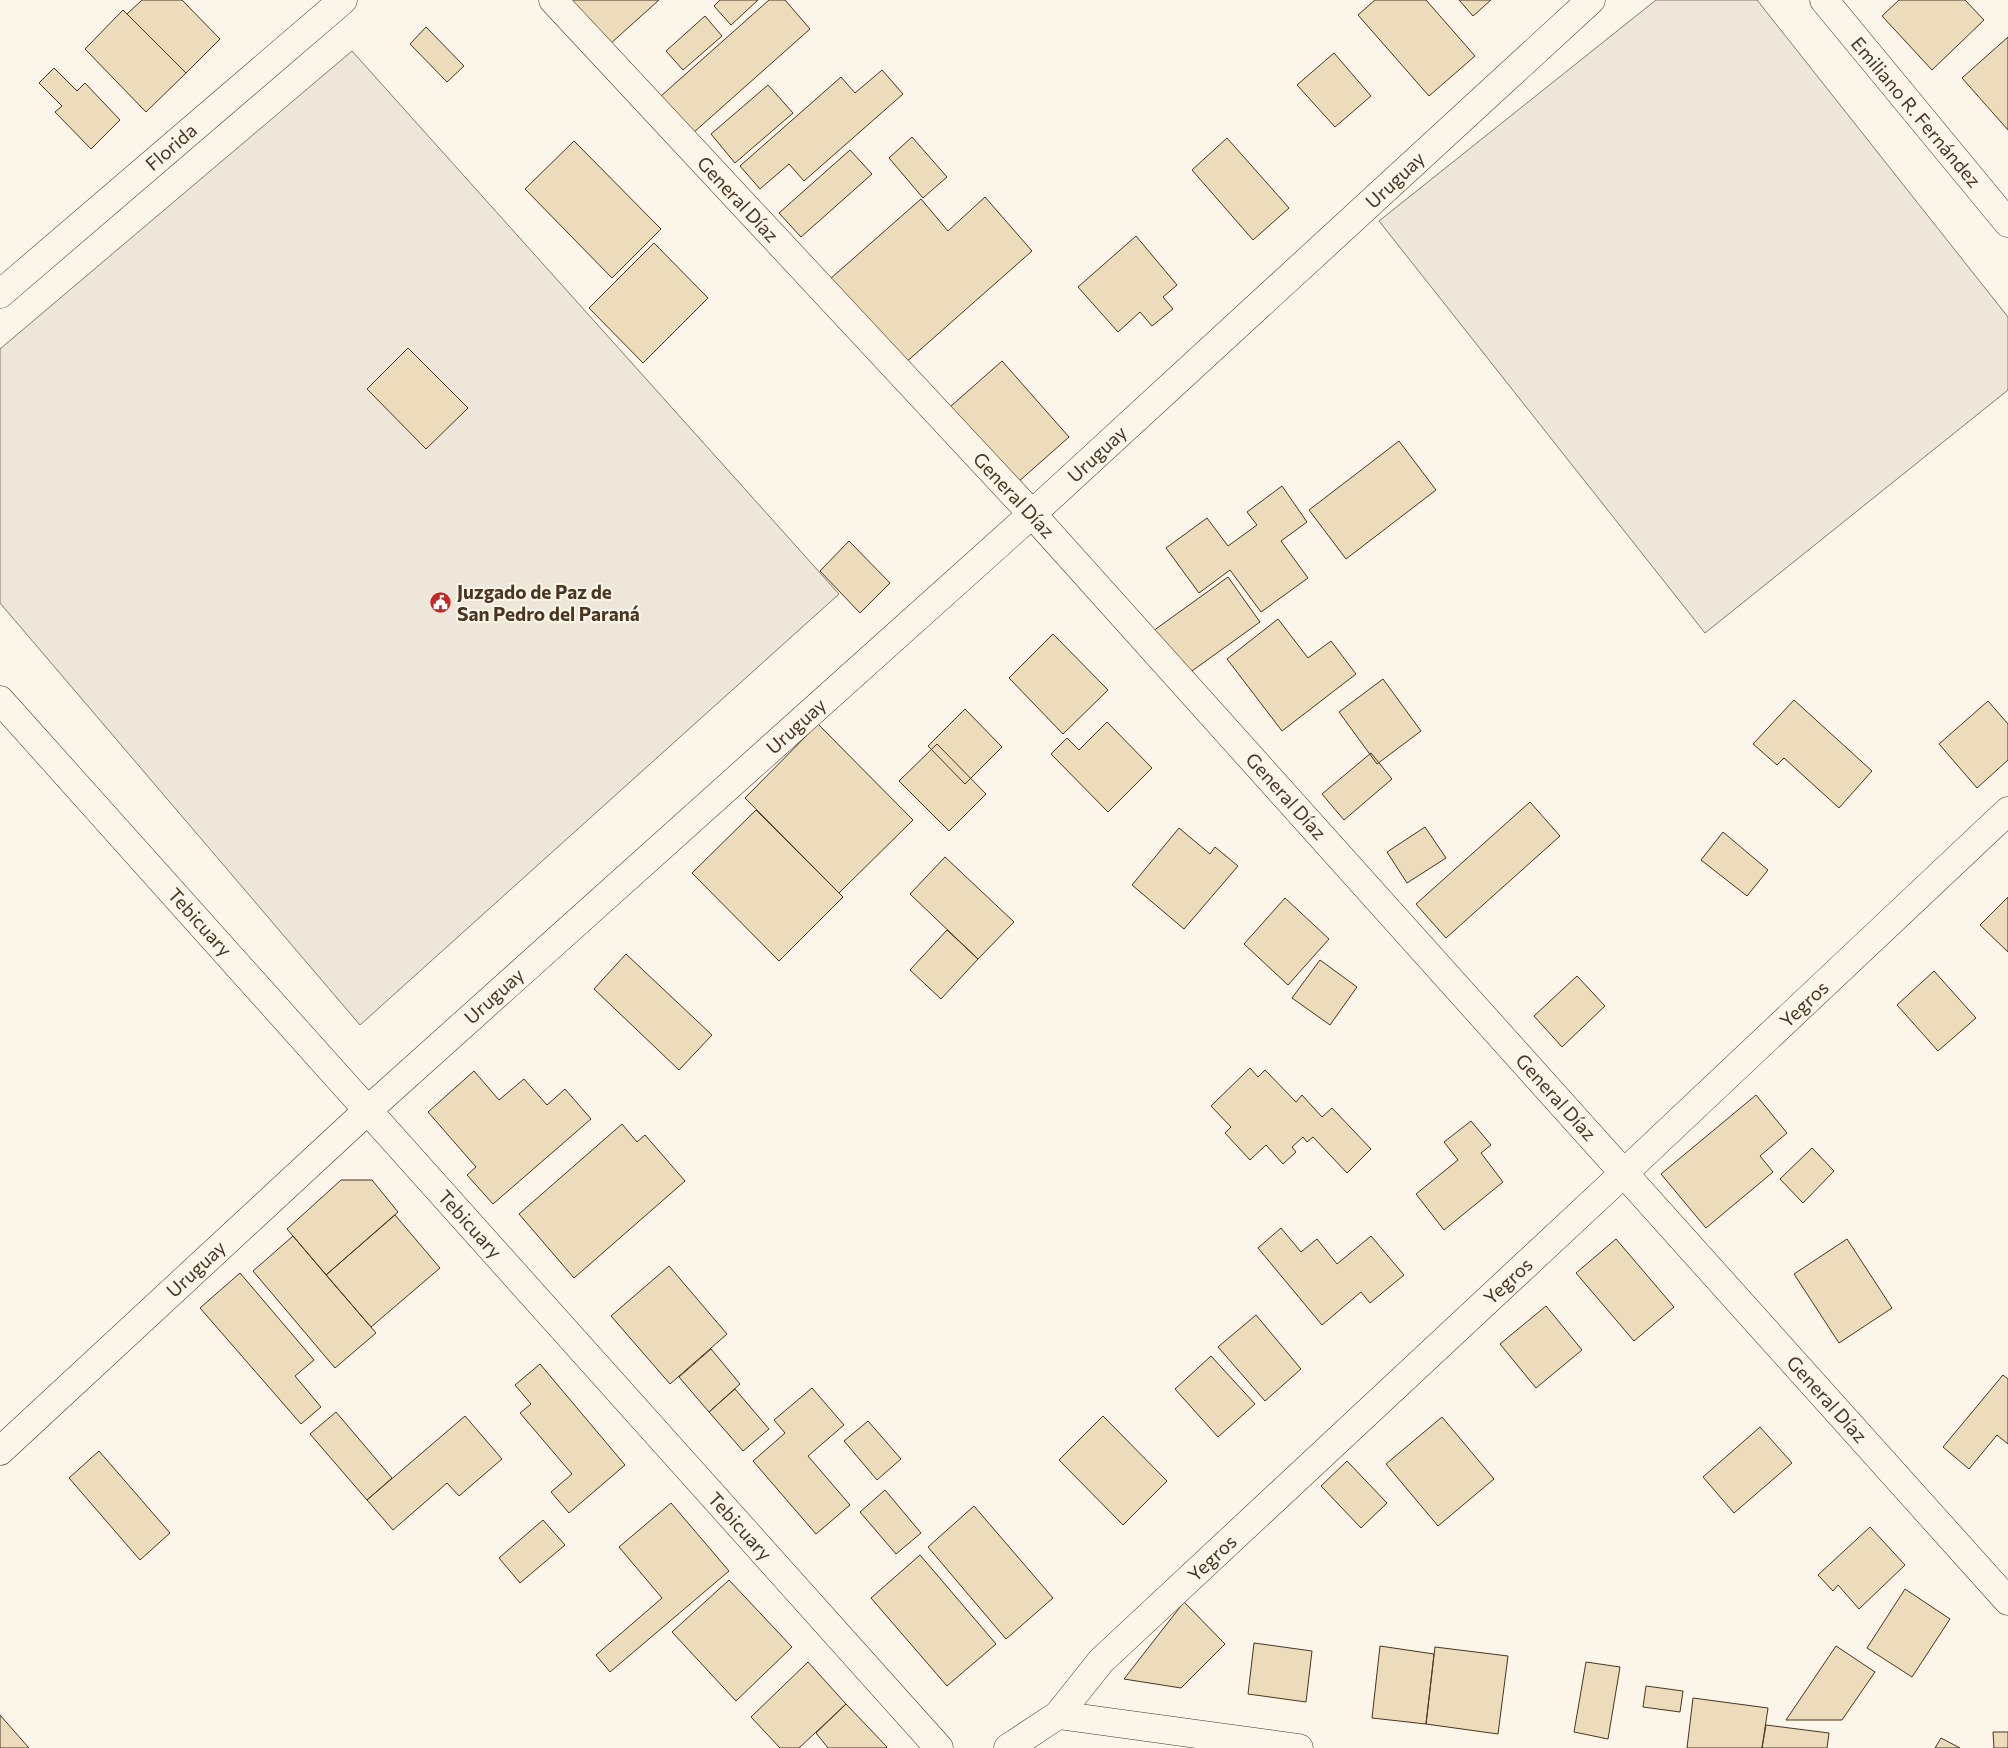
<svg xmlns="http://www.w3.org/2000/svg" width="2008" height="1748" viewBox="0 0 2008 1748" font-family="Commissioner,sans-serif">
	<rect width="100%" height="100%" fill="#fbf6e9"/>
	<path fill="#ede6d9" stroke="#887966" d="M 1656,0 L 1757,0 L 2008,317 L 2008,390 L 1705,633 L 1379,221 Z
		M 352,51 L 839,594 L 360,1025 L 0,603 L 0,349 Z"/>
	<path fill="#ecdcbc" stroke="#4a3520" d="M 142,0 L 182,0 L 220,39 L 186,73 L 127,14 Z
		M 571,0 L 659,0 L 610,44 Z
		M 720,0 L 758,0 L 731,25 L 714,6 Z
		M 769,0 L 785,0 L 810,29 L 693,133 L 661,96 Z
		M 1375,0 L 1426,0 L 1475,56 L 1429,96 L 1358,15 Z
		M 1459,0 L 1491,0 L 1473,16 Z
		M 1899,0 L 1965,0 L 1984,20 L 1932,70 L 1882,16 Z
		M 123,10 L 186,73 L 146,112 L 85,49 Z
		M 705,16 L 722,36 L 683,70 L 666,51 Z
		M 426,27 L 464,66 L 447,82 L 410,44 Z
		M 2008,37 L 2008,130 L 1962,78 Z
		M 1334,53 L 1371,96 L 1335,127 L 1297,85 Z
		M 54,68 L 77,91 L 85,83 L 120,120 L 91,149 L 55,112 L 62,106 L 39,83 Z
		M 882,70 L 903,94 L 804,181 L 789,164 L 760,189 L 740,166 L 841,77 L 855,93 Z
		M 768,85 L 793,113 L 735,163 L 711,134 Z
		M 912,137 L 947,177 L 923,198 L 889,158 Z
		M 1227,138 L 1289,208 L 1253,240 L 1192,170 Z
		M 574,141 L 661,229 L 612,278 L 525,189 Z
		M 850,150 L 872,174 L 801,237 L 779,213 Z
		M 985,197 L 1032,251 L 904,364 L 830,279 L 921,199 L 948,231 Z
		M 1136,236 L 1177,285 L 1163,297 L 1173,309 L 1152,326 L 1140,312 L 1118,332 L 1078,287 Z
		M 654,243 L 708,298 L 643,363 L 589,308 Z
		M 408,348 L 468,408 L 426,449 L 367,389 Z
		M 1002,361 L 1069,437 L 1017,483 L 950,407 Z
		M 1399,441 L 1436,490 L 1346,559 L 1309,510 Z
		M 1282,486 L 1307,522 L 1281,541 L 1308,578 L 1261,612 L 1230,570 L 1199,593 L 1166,548 L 1207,518 L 1228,546 L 1257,525 L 1247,512 Z
		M 849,541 L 890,583 L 860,613 L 820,571 Z
		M 1228,577 L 1260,622 L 1185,676 L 1153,631 Z
		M 1278,619 L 1308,658 L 1331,641 L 1356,674 L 1282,731 L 1227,659 Z
		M 1053,634 L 1108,690 L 1063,734 L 1009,678 Z
		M 1383,679 L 1421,731 L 1377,764 L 1339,712 Z
		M 1794,700 L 1872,771 L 1839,808 L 1784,758 L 1777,765 L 1753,744 Z
		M 1988,701 L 2008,724 L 2008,760 L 1977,788 L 1939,744 Z
		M 965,709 L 1002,747 L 965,784 L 928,746 Z
		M 1107,722 L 1152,768 L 1108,812 L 1051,754 L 1067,738 L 1079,750 Z
		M 818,724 L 913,820 L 839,893 L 745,798 Z
		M 937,744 L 986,794 L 949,831 L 899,781 Z
		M 1371,753 L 1392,779 L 1344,820 L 1322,794 Z
		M 1530,802 L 1560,836 L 1446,938 L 1416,904 Z
		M 756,810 L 843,897 L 779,961 L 692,873 Z
		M 1425,827 L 1446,858 L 1407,883 L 1387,852 Z
		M 1179,828 L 1210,854 L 1215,847 L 1238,866 L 1184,929 L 1132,885 Z
		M 1723,832 L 1768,870 L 1747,896 L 1701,860 Z
		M 945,857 L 1014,922 L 978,959 L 910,894 Z
		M 2008,897 L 2008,952 L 1980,925 Z
		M 1285,898 L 1329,939 L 1288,985 L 1244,944 Z
		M 947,930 L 978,959 L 941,999 L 910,970 Z
		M 626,954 L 712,1035 L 679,1070 L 594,989 Z
		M 1320,960 L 1357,987 L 1330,1025 L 1292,998 Z
		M 1934,971 L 1976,1018 L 1938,1051 L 1897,1005 Z
		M 1577,976 L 1605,1006 L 1562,1047 L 1534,1016 Z
		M 1250,1068 L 1258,1077 L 1265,1070 L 1296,1102 L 1302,1095 L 1322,1117 L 1332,1108 L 1371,1149 L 1347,1173 L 1313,1137 L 1307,1142 L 1303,1137 L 1292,1147 L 1296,1152 L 1283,1164 L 1266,1145 L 1250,1160 L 1225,1133 L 1231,1127 L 1211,1106 Z
		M 474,1071 L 499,1100 L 524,1079 L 547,1105 L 565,1089 L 591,1119 L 493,1204 L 467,1175 L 476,1167 L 428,1112 Z
		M 1756,1095 L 1787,1133 L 1760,1156 L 1773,1172 L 1706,1228 L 1661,1174 Z
		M 1471,1121 L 1491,1145 L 1481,1153 L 1503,1182 L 1444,1230 L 1416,1194 L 1458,1160 L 1444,1142 Z
		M 622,1124 L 637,1142 L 645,1135 L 685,1181 L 574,1278 L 519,1214 Z
		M 1812,1148 L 1834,1171 L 1803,1203 L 1780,1179 Z
		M 341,1180 L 372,1180 L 398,1212 L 326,1275 L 287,1229 Z
		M 395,1215 L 440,1268 L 371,1327 L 326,1275 Z
		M 1281,1228 L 1301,1252 L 1317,1239 L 1337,1264 L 1371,1236 L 1404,1275 L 1370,1303 L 1361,1292 L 1322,1325 L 1258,1248 Z
		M 293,1236 L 376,1333 L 335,1368 L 253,1271 Z
		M 1616,1239 L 1674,1307 L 1634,1341 L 1576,1273 Z
		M 1847,1239 L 1892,1308 L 1839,1343 L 1794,1274 Z
		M 669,1266 L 727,1334 L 670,1384 L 611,1316 Z
		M 240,1273 L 314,1360 L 295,1376 L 321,1407 L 301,1424 L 200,1308 Z
		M 1546,1306 L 1582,1350 L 1536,1388 L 1500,1344 Z
		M 1256,1315 L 1301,1369 L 1265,1401 L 1218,1347 Z
		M 711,1349 L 740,1384 L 709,1412 L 679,1377 Z
		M 1211,1356 L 1255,1404 L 1218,1437 L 1175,1389 Z
		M 540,1364 L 625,1465 L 569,1513 L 551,1492 L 572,1474 L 520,1413 L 531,1404 L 515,1385 Z
		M 2003,1375 L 2008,1379 L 2008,1444 L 1997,1435 L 1969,1469 L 1943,1447 Z
		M 812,1388 L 844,1425 L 808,1456 L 850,1505 L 816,1534 L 753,1461 L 785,1433 L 774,1420 Z
		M 735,1389 L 769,1429 L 743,1451 L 709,1412 Z
		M 336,1412 L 392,1478 L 367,1500 L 310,1434 Z
		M 465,1416 L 502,1459 L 459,1496 L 447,1483 L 393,1530 L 367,1500 Z
		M 1103,1416 L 1167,1481 L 1123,1525 L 1059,1460 Z
		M 1442,1417 L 1494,1479 L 1438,1526 L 1386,1464 Z
		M 868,1421 L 901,1459 L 877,1480 L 844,1441 Z
		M 1760,1427 L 1792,1463 L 1734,1513 L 1703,1477 Z
		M 99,1451 L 170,1533 L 140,1560 L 69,1478 Z
		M 1347,1461 L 1387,1503 L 1361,1528 L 1321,1486 Z
		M 885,1490 L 921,1533 L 896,1554 L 860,1512 Z
		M 671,1503 L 729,1571 L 610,1672 L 596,1655 L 662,1598 L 619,1547 Z
		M 974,1506 L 1053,1598 L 1006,1639 L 928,1547 Z
		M 543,1520 L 565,1545 L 520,1583 L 499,1558 Z
		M 1870,1527 L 1905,1565 L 1859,1609 L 1838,1585 L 1833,1591 L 1818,1575 Z
		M 920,1555 L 996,1644 L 947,1686 L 871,1598 Z
		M 729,1580 L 792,1647 L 736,1701 L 672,1632 Z
		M 1905,1589 L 1950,1619 L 1912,1677 L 1867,1648 Z
		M 1184,1602 L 1225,1644 L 1181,1688 L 1124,1679 Z
		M 1254,1643 L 1312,1651 L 1306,1702 L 1248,1694 Z
		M 1380,1646 L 1434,1654 L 1426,1724 L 1372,1718 Z
		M 1836,1646 L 1875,1672 L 1842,1720 L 1786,1720 Z
		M 1435,1647 L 1508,1656 L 1498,1734 L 1426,1724 Z
		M 808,1662 L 846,1704 L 799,1748 L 780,1748 L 751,1717 Z
		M 1586,1662 L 1620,1667 L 1608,1739 L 1574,1732 Z
		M 1646,1686 L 1683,1691 L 1680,1712 L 1643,1707 Z
		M 1693,1698 L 1768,1708 L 1762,1748 L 1687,1748 Z
		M 846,1704 L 887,1747 L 886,1748 L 828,1748 L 816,1733 Z
		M 0,1715 L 29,1748 L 0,1748 Z
		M 1766,1725 L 1829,1733 L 1827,1748 L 1762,1748 Z
		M 1993,1732 L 2008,1732 L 2008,1748 L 1994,1748 Z
		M 1941,1738 L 1960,1748 L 1935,1748 Z"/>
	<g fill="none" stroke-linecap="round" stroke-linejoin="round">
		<defs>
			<path id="minor" d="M 553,0 L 1032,514 L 2008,1601
				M 1824,0 L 2008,223
				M 0,294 L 343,0
				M 0,700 L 939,1748
				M 0,1451 L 368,1110 L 1032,514 L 1591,0
				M 1058,1715 L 1299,1748
				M 1008,1748 L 1058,1715 L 1101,1661 L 1624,1173 L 2008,811"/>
		</defs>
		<use href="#minor" stroke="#4a3520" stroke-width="29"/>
		<use href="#minor" stroke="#fbf6e9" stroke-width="28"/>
	</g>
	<defs>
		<symbol id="civic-disc" viewBox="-11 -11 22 22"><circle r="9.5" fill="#c62828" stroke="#fbf6e9"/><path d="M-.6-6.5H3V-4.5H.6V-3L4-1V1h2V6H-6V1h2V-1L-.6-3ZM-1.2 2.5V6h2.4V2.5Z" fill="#fff"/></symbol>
	</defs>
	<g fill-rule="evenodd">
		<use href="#civic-disc" x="428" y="590" width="25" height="25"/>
	</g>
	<g text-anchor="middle" stroke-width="4" stroke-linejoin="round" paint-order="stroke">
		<g font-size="19" fill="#4a3520" stroke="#fbf6e9">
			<text transform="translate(1916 112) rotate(50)" y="7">Emiliano R. Fernández</text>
			<text transform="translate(171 147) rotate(-41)" y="7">Florida</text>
			<text transform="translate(1395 180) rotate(-43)" y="7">Uruguay</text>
			<text transform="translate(738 199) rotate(47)" y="7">General Díaz</text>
			<text transform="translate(1097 454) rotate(-43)" y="7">Uruguay</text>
			<text transform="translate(1014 495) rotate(47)" y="7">General Díaz</text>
			<text transform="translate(796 726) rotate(-42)" y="7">Uruguay</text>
			<text transform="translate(1286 796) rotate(48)" y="7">General Díaz</text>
			<text transform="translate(200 922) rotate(48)" y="7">Tebicuary</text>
			<text transform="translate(494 996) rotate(-42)" y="7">Uruguay</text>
			<text transform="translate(1804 1004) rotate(-43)" y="7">Yegros</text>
			<text transform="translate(1556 1097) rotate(48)" y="7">General Díaz</text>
			<text transform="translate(470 1224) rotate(48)" y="7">Tebicuary</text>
			<text transform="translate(196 1269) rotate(-43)" y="7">Uruguay</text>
			<text transform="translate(1508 1281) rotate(-43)" y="7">Yegros</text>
			<text transform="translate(1827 1399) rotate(48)" y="7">General Díaz</text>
			<text transform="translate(740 1526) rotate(48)" y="7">Tebicuary</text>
			<text transform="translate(1212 1558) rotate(-43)" y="7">Yegros</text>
		</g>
		<g font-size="19" font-weight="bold" fill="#4a3520" stroke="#fbf6e9" text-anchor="start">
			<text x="457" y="599">Juzgado de Paz de<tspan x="457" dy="22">San Pedro del Paraná</tspan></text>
		</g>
	</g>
</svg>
